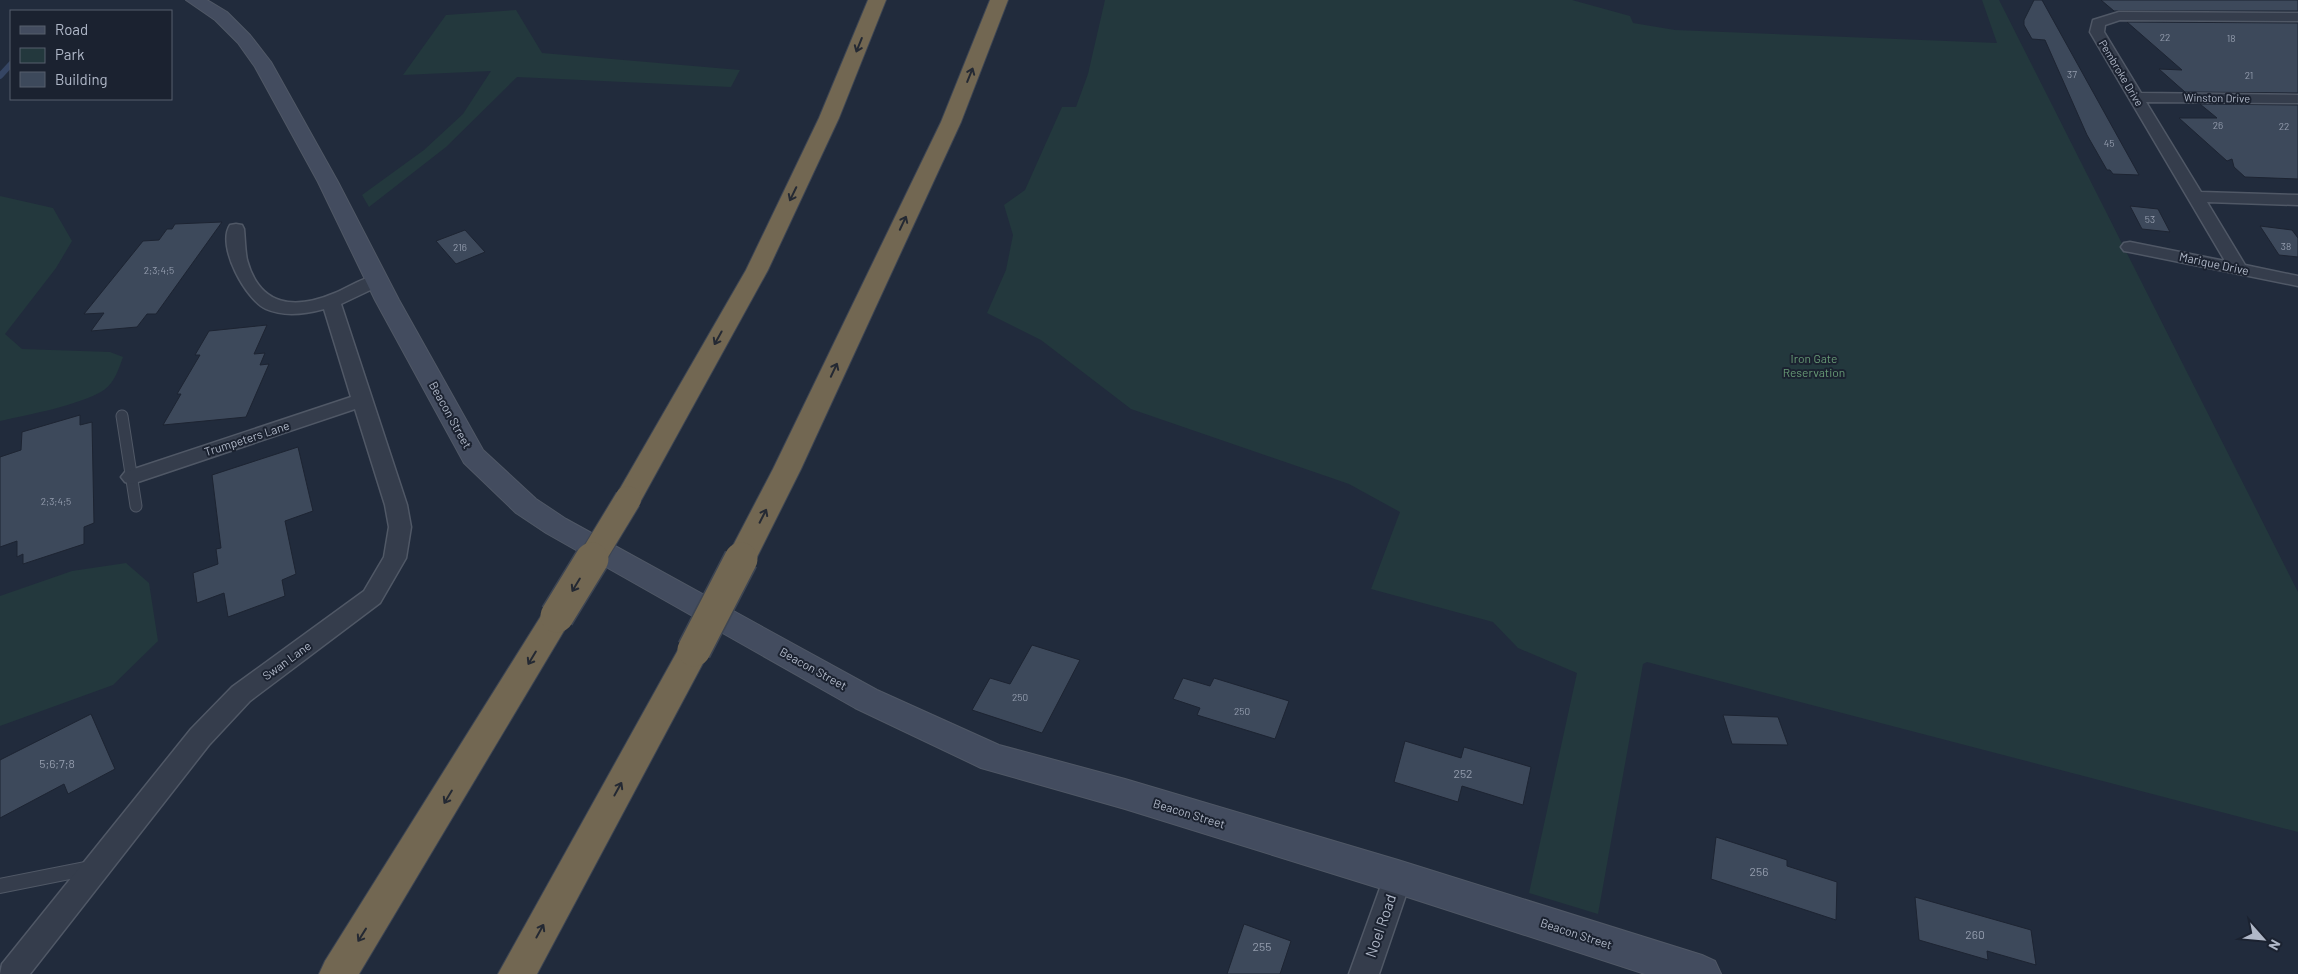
<svg xmlns="http://www.w3.org/2000/svg" width="2298" height="974" viewBox="0 0 2298 974" font-family="Barlow,sans-serif">
	<rect width="100%" height="100%" fill="#212b3c"/>
	<path fill="#23383d" d="M 1105,0 L 1572,0 L 1630,16 L 1633,23 L 1675,30 L 1997,43 L 1982,0 L 1999,0 L 2298,592 L 2298,832 L 1647,662 L 1643,664 L 1598,914 L 1529,893 L 1577,673 L 1518,648 L 1493,622 L 1371,589 L 1400,512 L 1349,484 L 1131,409 L 1041,340 L 987,313 L 1006,270 L 1013,235 L 1004,205 L 1025,190 L 1062,107 L 1076,107 L 1088,74 Z
		M 516,10 L 542,53 L 740,70 L 731,87 L 517,77 L 446,147 L 369,207 L 362,195 L 424,150 L 463,114 L 491,71 L 403,75 L 446,15 Z
		M 0,196 L 53,208 L 72,241 L 56,268 L 5,334 L 22,349 L 110,352 L 123,357 C 119,368 115,382 104,390 C 78,406 30,414 0,421 Z
		M 126,563 L 149,583 L 158,641 L 113,685 L 0,726 L 0,596 L 72,571 Z"/>
	<g fill="none" stroke-linecap="round" stroke-linejoin="round">
		<path stroke="#354563" stroke-width="6" d="M 0,76 L 11,64"/>
	</g>
	<path fill="#3d495b" stroke="#1d2432" d="M 2034,0 L 2042,0 L 2139,175 L 2113,174 L 2110,170 L 2107,170 L 2087,135 L 2045,40 L 2032,39 L 2024,25 L 2024,20 Z
		M 2101,0 L 2298,0 L 2298,11 L 2114,11 Z
		M 2127,22 L 2298,23 L 2298,93 L 2185,92 L 2159,69 L 2182,70 Z
		M 2200,104 L 2298,105 L 2298,179 L 2245,177 L 2234,167 L 2232,159 L 2227,161 L 2179,118 L 2217,118 Z
		M 2130,206 L 2158,209 L 2170,232 L 2142,229 Z
		M 222,222 L 156,314 L 147,314 L 137,327 L 91,331 L 104,313 L 84,314 L 143,241 L 159,240 L 167,229 L 172,229 L 175,224 Z
		M 2260,226 L 2292,230 L 2298,238 L 2298,257 L 2279,255 Z
		M 465,230 L 485,252 L 456,264 L 436,241 Z
		M 267,325 L 254,354 L 265,353 L 260,365 L 269,364 L 246,417 L 163,425 L 181,394 L 177,394 L 200,355 L 195,355 L 209,331 Z
		M 80,415 L 80,425 L 92,422 L 94,523 L 84,527 L 84,544 L 23,564 L 23,554 L 17,557 L 17,541 L 0,547 L 0,457 L 21,450 L 22,432 Z
		M 298,447 L 313,511 L 285,521 L 296,574 L 282,580 L 285,596 L 228,617 L 224,593 L 197,603 L 193,573 L 218,564 L 216,549 L 221,548 L 212,475 Z
		M 1032,645 L 1080,660 L 1042,733 L 972,710 L 990,678 L 1010,684 Z
		M 1183,678 L 1210,686 L 1214,678 L 1289,701 L 1275,739 L 1197,715 L 1200,708 L 1173,699 Z
		M 91,714 L 115,769 L 68,794 L 64,784 L 0,818 L 0,760 Z
		M 1723,715 L 1778,717 L 1788,745 L 1732,744 Z
		M 1405,741 L 1461,758 L 1464,747 L 1531,767 L 1523,805 L 1462,786 L 1458,802 L 1394,782 Z
		M 1716,837 L 1787,860 L 1787,866 L 1837,882 L 1836,920 L 1711,879 Z
		M 1915,897 L 2031,930 L 2036,965 L 1987,951 L 1988,960 L 1919,940 Z
		M 1244,924 L 1291,941 L 1280,974 L 1227,974 Z"/>
	<g fill="none" stroke-linecap="round" stroke-linejoin="round">
		<defs>
			<path id="lane-far1" d="M 122,416 L 136,506"/>
			<path id="lane" d="M 0,886 L 90,868"/>
			<path id="street" d="M 2119,12 L 2298,13 L 2298,21 L 2120,20 L 2105,25 L 2104,32 L 2141,93 L 2298,95 L 2298,103 L 2146,102 L 2201,192 L 2298,195 L 2298,205 L 2207,202 L 2245,265 L 2298,276 L 2298,286 L 2130,252 L 2124,251 L 2121,247 L 2124,243 L 2130,242 L 2225,261 L 2090,32 L 2093,20 Z
				M 236,224 L 242,225 L 244,229 C 245,239 245,250 247,260 C 260,307 295,310 335,293 C 349,287 362,278 377,275 L 383,276 L 386,280 L 383,284 L 341,304 L 407,505 L 411,527 L 406,558 L 380,603 L 250,701 L 209,745 L 30,974 L 0,974 L 2,964 L 191,729 L 232,687 L 364,591 L 384,557 L 389,527 L 385,505 L 355,409 L 132,484 L 125,482 L 121,477 L 125,472 L 351,397 L 324,309 C 306,314 284,317 266,309 C 246,300 216,246 230,225 Z
				M 1398,864 L 1408,868 L 1412,877 L 1379,974 L 1349,974 L 1384,877 L 1388,868 Z"/>
			<path id="secondary" d="M 186,0 L 207,0 L 227,12 L 250,35 L 271,62 L 338,182 L 399,300 L 483,450 L 536,499 L 566,519 L 877,690 L 999,745 L 1125,779 L 1398,860 L 1702,955 L 1715,961 L 1721,974 L 1645,974 L 1398,894 L 1125,809 L 981,768 L 855,708 L 546,533 L 516,513 L 464,463 L 375,300 L 318,182 L 255,67 L 238,43 L 215,20 Z"/>
			<path id="highway" d="M 868,0 L 886,0 L 839,118 L 768,270 L 638,506 L 628,509 L 618,506 L 614,499 L 746,270 L 819,118 Z
				M 990,0 L 1008,0 L 961,122 L 801,469 L 756,559 L 751,567 L 741,570 L 731,567 L 726,559 L 773,469 L 941,122 Z
				M 557,604 L 568,608 L 572,616 L 568,624 L 359,974 L 319,974 L 325,961 L 546,608 Z
				M 694,638 L 705,641 L 710,650 L 537,974 L 498,974 L 683,641 Z"/>
		</defs>
		<use href="#lane-far1" stroke="#505866" stroke-width="13"/>
		<use href="#lane" stroke="#505866" stroke-width="16"/>
		<use href="#street" stroke="#505866" stroke-width="3"/>
		<use href="#secondary" stroke="#505866" stroke-width="2"/>
		<use href="#highway" stroke="#3d4553" stroke-width="2"/>
		<use href="#lane-far1" stroke="#353d4c" stroke-width="11"/>
		<use href="#lane" stroke="#353d4c" stroke-width="14"/>
		<use href="#street" fill="#353d4c" fill-rule="evenodd"/>
		<use href="#secondary" fill="#434c5f" fill-rule="evenodd"/>
		<use href="#highway" fill="#726752" fill-rule="evenodd"/>
		<defs>
			<path id="highway-bridge-far1" d="M 591,560 L 628,499"/>
			<path id="highway-bridge" d="M 557,616 L 592,559
				M 694,650 L 741,559"/>
		</defs>
		<use href="#highway-bridge-far1" stroke="#3d4553" stroke-width="28" stroke-linecap="butt"/>
		<use href="#highway-bridge" stroke="#3d4553" stroke-width="36" stroke-linecap="butt"/>
		<use href="#highway-bridge-far1" stroke="#726752" stroke-width="26"/>
		<use href="#highway-bridge" stroke="#726752" stroke-width="33"/>
	</g>
	<defs><path id="oneway-shaft" d="M-6 0H5M1.5-3L5.5 0L1.5 3" fill="none" stroke-width="1.6" stroke-linecap="round" stroke-linejoin="round" transform="scale(1.25)"/></defs>
	<g stroke="#242933">
		<use href="#oneway-shaft" transform="translate(859 45) rotate(112)"/>
		<use href="#oneway-shaft" transform="translate(970 75) rotate(-68)"/>
		<use href="#oneway-shaft" transform="translate(793 194) rotate(116)"/>
		<use href="#oneway-shaft" transform="translate(903 223) rotate(-65)"/>
		<use href="#oneway-shaft" transform="translate(718 338) rotate(119)"/>
		<use href="#oneway-shaft" transform="translate(834 370) rotate(-65)"/>
		<use href="#oneway-shaft" transform="translate(763 516) rotate(-63)"/>
		<use href="#oneway-shaft" transform="translate(576 585) rotate(121)"/>
		<use href="#oneway-shaft" transform="translate(532 658) rotate(121)"/>
		<use href="#oneway-shaft" transform="translate(618 789) rotate(-61)"/>
		<use href="#oneway-shaft" transform="translate(448 797) rotate(121)"/>
		<use href="#oneway-shaft" transform="translate(540 931) rotate(-61)"/>
		<use href="#oneway-shaft" transform="translate(362 935) rotate(122)"/>
	</g>
	<g text-anchor="middle" stroke-width="4" stroke-linejoin="round" paint-order="stroke">
		<g font-size="10" fill="#939cad">
			<text x="2165" y="41">22</text>
			<text x="2231" y="42">18</text>
			<text x="2072" y="78">37</text>
			<text x="2249" y="79">21</text>
			<text x="2218" y="129">26</text>
			<text x="2284" y="130">22</text>
			<text x="2109" y="147">45</text>
			<text x="2150" y="223">53</text>
			<text x="2286" y="250">38</text>
			<text x="460" y="251">216</text>
			<text x="159" y="274">2;3;4;5</text>
			<text x="56" y="505">2;3;4;5</text>
			<text x="1020" y="701">250</text>
			<text x="1242" y="715">250</text>
		</g>
		<g font-size="11" fill="#b0b8c8" stroke="#1b2230">
			<text transform="translate(2121 73) rotate(59)" y="4">Pembroke Drive</text>
			<text transform="translate(2217 98) rotate(1)" y="4">Winston Drive</text>
		</g>
		<g font-size="12" fill="#b0b8c8" stroke="#1b2230">
			<text transform="translate(2214 264) rotate(12)" y="4">Marique Drive</text>
			<text transform="translate(450 415) rotate(61)" y="4">Beacon Street</text>
			<text transform="translate(247 439) rotate(-18)" y="4">Trumpeters Lane</text>
			<text transform="translate(287 661) rotate(-36)" y="4">Swan Lane</text>
			<text transform="translate(813 669) rotate(29)" y="4">Beacon Street</text>
			<text transform="translate(1189 814) rotate(17)" y="4">Beacon Street</text>
			<text transform="translate(1576 934) rotate(18)" y="4">Beacon Street</text>
		</g>
		<g font-size="12" fill="#679975" stroke="#1b2230">
			<text x="1814" y="363">Iron Gate<tspan x="1814" dy="14">Reservation</tspan></text>
		</g>
		<g font-size="12" fill="#939cad">
			<text x="57" y="768">5;6;7;8</text>
			<text x="1463" y="778">252</text>
			<text x="1759" y="876">256</text>
			<text x="1975" y="939">260</text>
			<text x="1262" y="951">255</text>
		</g>
		<g font-size="15" fill="#b0b8c8" stroke="#1b2230">
			<text transform="translate(1381 926) rotate(-71)" y="5">Noel Road</text>
		</g>
	</g>
	<rect x="10" y="10" width="162" height="90" fill="#1b2230" stroke="#575e6d"/>
	<rect x="20" y="26" width="25" height="8" fill="#434c5f" stroke="#575e6d"/>
	<text x="55" y="35" font-size="15" fill="#b0b8c8">Road</text>
	<rect x="20" y="48" width="25" height="15" fill="#23383d" stroke="#575e6d"/>
	<text x="55" y="60" font-size="15" fill="#b0b8c8">Park</text>
	<rect x="20" y="72" width="25" height="15" fill="#3d495b" stroke="#575e6d"/>
	<text x="55" y="85" font-size="15" fill="#b0b8c8">Building</text>
	<g transform="translate(2263 939) rotate(117)" stroke="#1b2230" stroke-width="4" paint-order="stroke">
	<path d="M0-4L9 19L0 12L-9 19Z" fill="#b0b8c8"/>
	<text y="-8" font-size="14" font-weight="bold" text-anchor="middle" fill="#b0b8c8">N</text>
	</g>
</svg>
